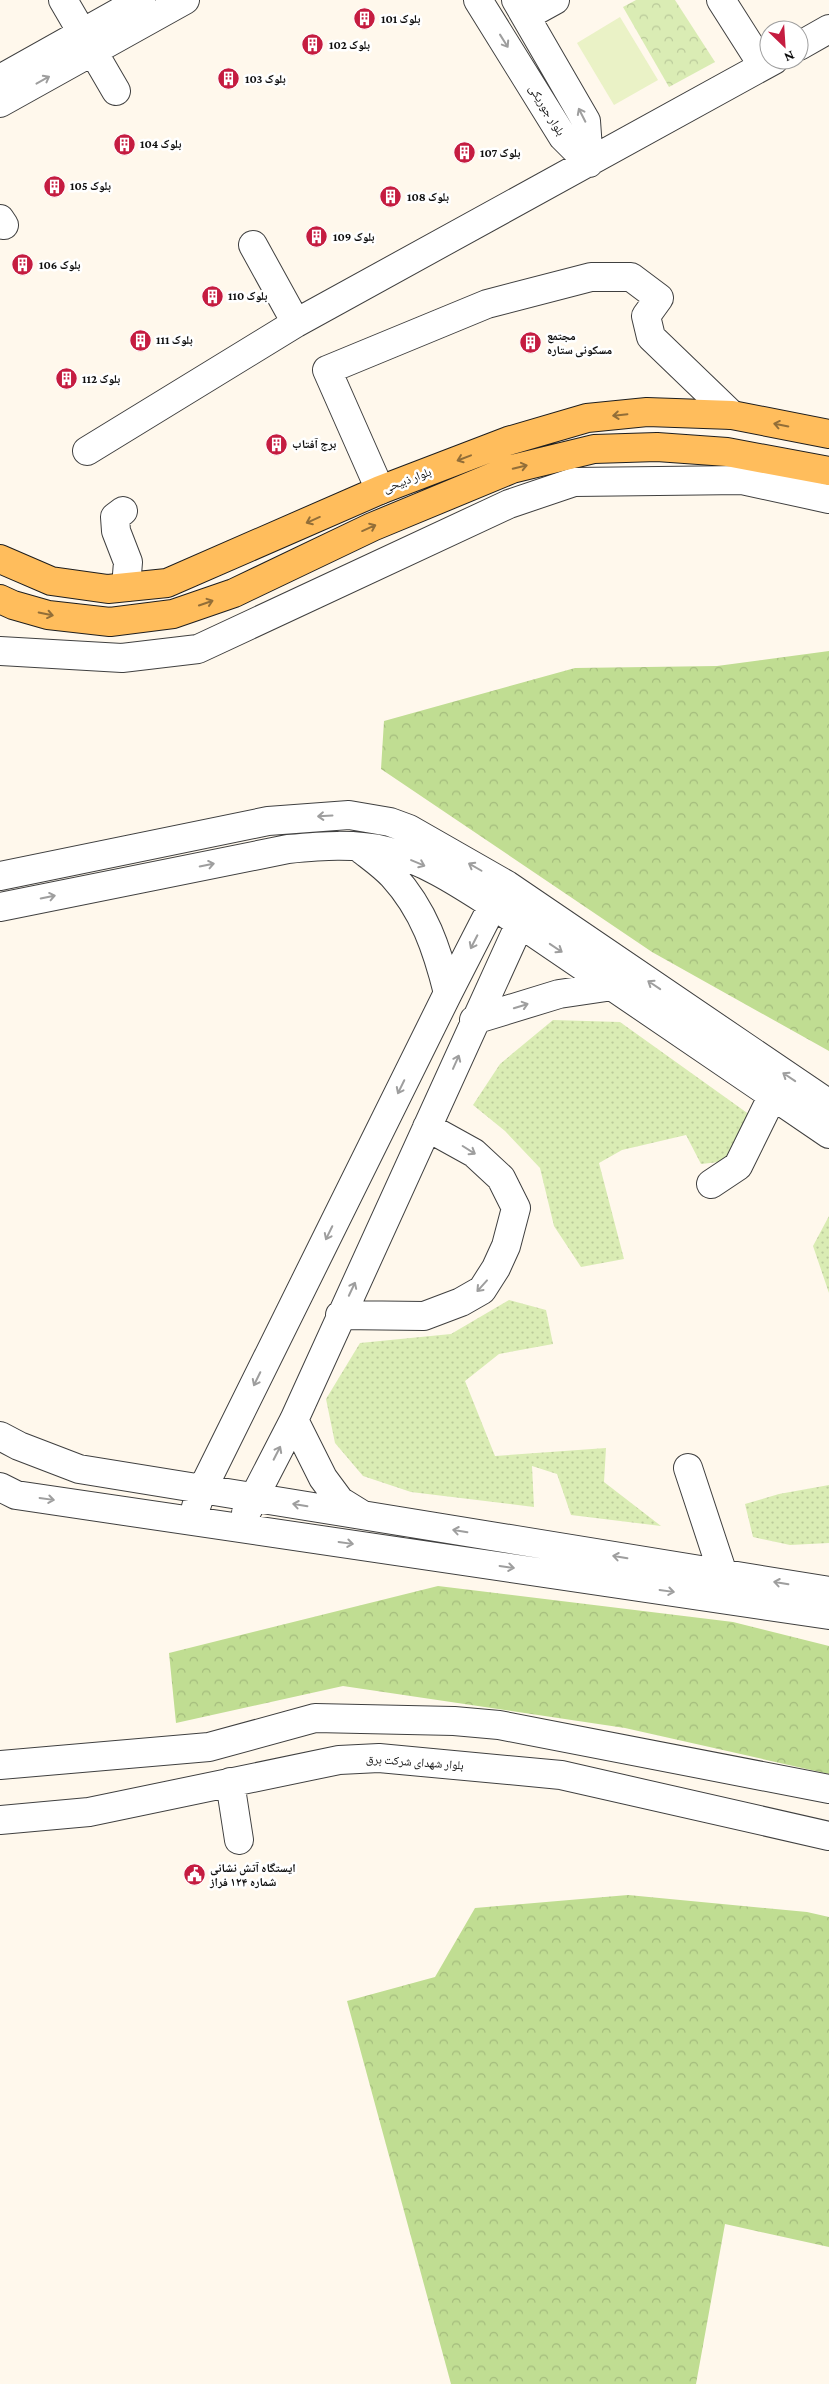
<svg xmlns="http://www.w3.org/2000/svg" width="829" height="2384" viewBox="0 0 829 2384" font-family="'Crimson Pro','Noto Naskh Arabic',serif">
	<defs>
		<pattern id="grass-dots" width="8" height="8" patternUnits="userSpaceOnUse" patternTransform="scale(1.25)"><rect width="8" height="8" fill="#daecb4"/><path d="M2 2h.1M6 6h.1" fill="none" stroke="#bac99a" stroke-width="1.8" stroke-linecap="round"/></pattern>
		<pattern id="forest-crowns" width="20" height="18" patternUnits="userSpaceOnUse" patternTransform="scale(1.25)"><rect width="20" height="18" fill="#c0dd92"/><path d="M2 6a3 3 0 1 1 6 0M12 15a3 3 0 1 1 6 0" fill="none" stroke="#a4bc7d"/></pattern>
		<pattern id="park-crowns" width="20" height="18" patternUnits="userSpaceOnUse" patternTransform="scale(1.25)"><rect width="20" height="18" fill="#daecb4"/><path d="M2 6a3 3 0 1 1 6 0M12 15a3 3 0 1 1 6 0" fill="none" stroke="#bac99a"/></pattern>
	</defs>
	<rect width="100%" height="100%" fill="#fff8ec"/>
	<path fill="url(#grass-dots)" d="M 553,1020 L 620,1022 L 757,1120 L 728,1161 L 701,1164 L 686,1135 L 622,1150 L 599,1163 L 624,1259 L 581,1267 L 554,1226 L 540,1168 L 505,1131 L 473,1105 L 500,1064 Z
		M 829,1216 L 829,1293 L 813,1246 Z
		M 509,1300 L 546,1310 L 553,1344 L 499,1354 L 465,1381 L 495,1456 L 606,1448 L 604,1482 L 661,1526 L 571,1515 L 557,1474 L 532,1466 L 534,1507 L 411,1492 L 363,1476 L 335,1443 L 326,1399 L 360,1343 L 451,1334 Z
		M 829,1485 L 829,1543 L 790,1545 L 753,1537 L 745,1504 L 779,1494 Z"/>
	<path fill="url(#forest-crowns)" d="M 829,651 L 829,1051 L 652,952 L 381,769 L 384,721 L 575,668 L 717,666 Z
		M 438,1586 L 733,1622 L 829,1646 L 829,1774 L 625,1728 L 343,1686 L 176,1723 L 169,1653 Z
		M 628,1895 L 807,1912 L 829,1917 L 829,2247 L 725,2224 L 696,2384 L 451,2384 L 347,2001 L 435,1977 L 475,1908 Z"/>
	<path fill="url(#park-crowns)" d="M 636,0 L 675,0 L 715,62 L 669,87 L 623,7 Z"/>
	<path fill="#eaf2c6" d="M 620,17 L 658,80 L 614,105 L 577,43 Z"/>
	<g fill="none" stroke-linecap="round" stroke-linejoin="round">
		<defs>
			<path id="minor" d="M 63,0 L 116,91
				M 478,0 L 563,137 L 589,163
				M 516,0 L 586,121 L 589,163
				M 721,0 L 763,66
				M 526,16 L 555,0
				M 799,46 L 829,29
				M 0,79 L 141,0
				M 0,103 L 185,0
				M 0,219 L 4,225
				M 253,245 L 296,323
				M 87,451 L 296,323 L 774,60
				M 380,490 L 327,370 L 487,304 L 591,277 L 631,277 L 659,298 L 646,316 L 651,337 L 732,415
				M 123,511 L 115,517 L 116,531 L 128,562 L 126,587
				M 0,651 L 122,658 L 198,649 L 509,504 L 574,482 L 742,480 L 829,499
				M 361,849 C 371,857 384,866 393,876 C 424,910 437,949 448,993
				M 0,876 L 268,821 L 349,815 L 390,822 L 409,829 L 507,885 L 829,1104
				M 0,907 L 288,849 C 321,846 354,843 387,851 C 426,861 460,884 493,905 L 829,1134
				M 474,1020 L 559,994 L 613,986
				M 711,1184 L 738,1166 L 773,1095
				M 340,1315 L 424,1316 L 461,1302 L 482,1290 L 496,1268 L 506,1246 L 516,1208 L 501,1178 L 474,1153 L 427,1127
				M 294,1420 L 323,1478 L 340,1501 L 361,1514
				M 0,1436 L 19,1446 L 79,1469 L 829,1591
				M 688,1468 L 723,1574
				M 0,1487 L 16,1495 L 829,1615
				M 196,1507 L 202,1490 L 448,993 L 493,905 L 503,890
				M 246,1513 L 294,1420 L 527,908
				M 0,1765 L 209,1747 L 315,1718 L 454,1721 L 499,1725 L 829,1789
				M 230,1782 L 239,1840
				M 0,1820 L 89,1812 L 339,1760 L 379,1758 L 561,1775 L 829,1836"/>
			<path id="major" d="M 0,559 L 51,581 L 108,589 L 167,583 L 380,490 L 508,441 L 587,418 L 647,412 L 732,415 L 829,434
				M 0,599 L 13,605 L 48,615 L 110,622 L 173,614 L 234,593 L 372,527 L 512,469 L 594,449 L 657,447 L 727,452 L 829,471"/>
		</defs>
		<use href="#minor" stroke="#404040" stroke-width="30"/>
		<use href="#major" stroke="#1e1e1e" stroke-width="30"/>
		<use href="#minor" stroke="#fff" stroke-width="28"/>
		<use href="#major" stroke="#ffbd5c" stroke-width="28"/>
	</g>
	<defs><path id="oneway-shaft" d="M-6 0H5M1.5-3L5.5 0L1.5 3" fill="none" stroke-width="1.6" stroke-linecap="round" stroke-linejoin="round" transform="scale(1.25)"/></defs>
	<g stroke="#9e9e9e">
		<use href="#oneway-shaft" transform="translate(504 41) rotate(58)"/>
		<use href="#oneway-shaft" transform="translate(43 80) rotate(-29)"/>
		<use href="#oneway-shaft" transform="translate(582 115) rotate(-117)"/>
		<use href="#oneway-shaft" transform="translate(325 816) rotate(177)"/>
		<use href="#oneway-shaft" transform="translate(418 863) rotate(23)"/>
		<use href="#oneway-shaft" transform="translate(207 865) rotate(-11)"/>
		<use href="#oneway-shaft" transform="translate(475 867) rotate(-150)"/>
		<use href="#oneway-shaft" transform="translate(48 897) rotate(-11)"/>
		<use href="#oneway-shaft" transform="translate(474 942) rotate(117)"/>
		<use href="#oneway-shaft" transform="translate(556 948) rotate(34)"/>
		<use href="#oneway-shaft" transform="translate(654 985) rotate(-146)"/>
		<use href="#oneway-shaft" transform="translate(521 1006) rotate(-17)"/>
		<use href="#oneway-shaft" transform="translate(456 1062) rotate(-66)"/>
		<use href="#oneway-shaft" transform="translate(789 1077) rotate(-146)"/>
		<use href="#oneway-shaft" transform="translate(401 1087) rotate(116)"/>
		<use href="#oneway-shaft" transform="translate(469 1150) rotate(32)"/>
		<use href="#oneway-shaft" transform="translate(329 1233) rotate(116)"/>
		<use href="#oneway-shaft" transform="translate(482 1286) rotate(132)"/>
		<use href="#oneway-shaft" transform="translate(352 1289) rotate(-65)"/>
		<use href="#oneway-shaft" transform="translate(257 1379) rotate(116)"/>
		<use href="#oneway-shaft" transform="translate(277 1453) rotate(-63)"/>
		<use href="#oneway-shaft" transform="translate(47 1499) rotate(8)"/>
		<use href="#oneway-shaft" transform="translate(300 1505) rotate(-171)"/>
		<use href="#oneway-shaft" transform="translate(460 1531) rotate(-171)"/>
		<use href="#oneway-shaft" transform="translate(346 1543) rotate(8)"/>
		<use href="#oneway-shaft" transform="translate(620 1557) rotate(-171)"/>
		<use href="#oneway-shaft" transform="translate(507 1567) rotate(8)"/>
		<use href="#oneway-shaft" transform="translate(781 1583) rotate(-171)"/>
		<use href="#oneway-shaft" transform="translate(667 1591) rotate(8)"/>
	</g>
	<g stroke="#926e38">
		<use href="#oneway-shaft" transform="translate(620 415) rotate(174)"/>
		<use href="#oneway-shaft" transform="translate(781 425) rotate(-169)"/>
		<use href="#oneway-shaft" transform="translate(464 458) rotate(159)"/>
		<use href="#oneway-shaft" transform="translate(520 467) rotate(-14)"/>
		<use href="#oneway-shaft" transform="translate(313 520) rotate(156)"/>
		<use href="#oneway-shaft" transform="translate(369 528) rotate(-24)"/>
		<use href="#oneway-shaft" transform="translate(206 603) rotate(-19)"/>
		<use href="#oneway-shaft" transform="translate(46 614) rotate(12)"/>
	</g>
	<defs>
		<symbol id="building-disc" viewBox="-11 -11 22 22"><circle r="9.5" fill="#c51c40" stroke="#fff"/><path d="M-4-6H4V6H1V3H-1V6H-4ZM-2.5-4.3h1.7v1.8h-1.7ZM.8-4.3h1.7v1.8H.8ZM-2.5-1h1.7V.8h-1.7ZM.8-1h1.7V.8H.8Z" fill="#fff"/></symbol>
		<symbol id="civic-disc" viewBox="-11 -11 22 22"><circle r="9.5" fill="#c51c40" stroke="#fff"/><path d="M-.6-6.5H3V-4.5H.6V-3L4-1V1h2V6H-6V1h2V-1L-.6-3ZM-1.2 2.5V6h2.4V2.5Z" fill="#fff"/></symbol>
	</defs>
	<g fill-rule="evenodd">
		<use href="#building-disc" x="352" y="6" width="25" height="25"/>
		<use href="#building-disc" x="300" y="32" width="25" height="25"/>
		<use href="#building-disc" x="216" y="66" width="25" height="25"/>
		<use href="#building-disc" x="112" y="132" width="25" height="25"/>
		<use href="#building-disc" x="452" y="140" width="25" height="25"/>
		<use href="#building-disc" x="42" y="174" width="25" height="25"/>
		<use href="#building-disc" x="378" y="184" width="25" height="25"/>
		<use href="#building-disc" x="304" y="224" width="25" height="25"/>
		<use href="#building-disc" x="10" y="252" width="25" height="25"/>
		<use href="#building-disc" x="200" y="284" width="25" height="25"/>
		<use href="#building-disc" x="128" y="328" width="25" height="25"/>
		<use href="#building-disc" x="518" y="330" width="25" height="25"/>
		<use href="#building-disc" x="54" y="366" width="25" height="25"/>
		<use href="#building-disc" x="264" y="432" width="25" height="25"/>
		<use href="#civic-disc" x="182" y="1862" width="25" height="25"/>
	</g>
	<g text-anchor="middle" stroke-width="5" stroke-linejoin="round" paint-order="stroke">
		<g font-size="12" font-weight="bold" fill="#0d0d0d" stroke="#fff" text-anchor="start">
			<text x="381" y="23">بلوک 101</text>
			<text x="329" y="49">بلوک 102</text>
			<text x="245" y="83">بلوک 103</text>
			<text x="140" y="148">بلوک 104</text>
			<text x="480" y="157">بلوک 107</text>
			<text x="70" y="190">بلوک 105</text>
			<text x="407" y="201">بلوک 108</text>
			<text x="333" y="241">بلوک 109</text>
			<text x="39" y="269">بلوک 106</text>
			<text x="228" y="300">بلوک 110</text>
			<text x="547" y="340">مجتمع<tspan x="547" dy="14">مسکونی ستاره</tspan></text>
			<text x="156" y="344">بلوک 111</text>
			<text x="82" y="383">بلوک 112</text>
			<text x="292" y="448">برج آفتاب</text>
			<text x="210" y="1872">ایستگاه آتش نشانی<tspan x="210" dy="14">شماره ۱۲۴ فراز</tspan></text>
		</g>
		<g font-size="12" fill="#0d0d0d" stroke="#fff">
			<text transform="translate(547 110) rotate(58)" y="4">بلوار جوریکی</text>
			<text transform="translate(407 480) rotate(-21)" y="4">بلوار ذبیحی</text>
			<text transform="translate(415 1762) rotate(4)" y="4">بلوار شهدای شرکت برق</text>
		</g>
	</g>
	<g transform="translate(784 45) rotate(155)"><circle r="24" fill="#ffffff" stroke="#9e9e9e"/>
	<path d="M0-4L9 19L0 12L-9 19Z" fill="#c51c40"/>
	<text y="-8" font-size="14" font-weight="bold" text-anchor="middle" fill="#0d0d0d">N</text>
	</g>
</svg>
